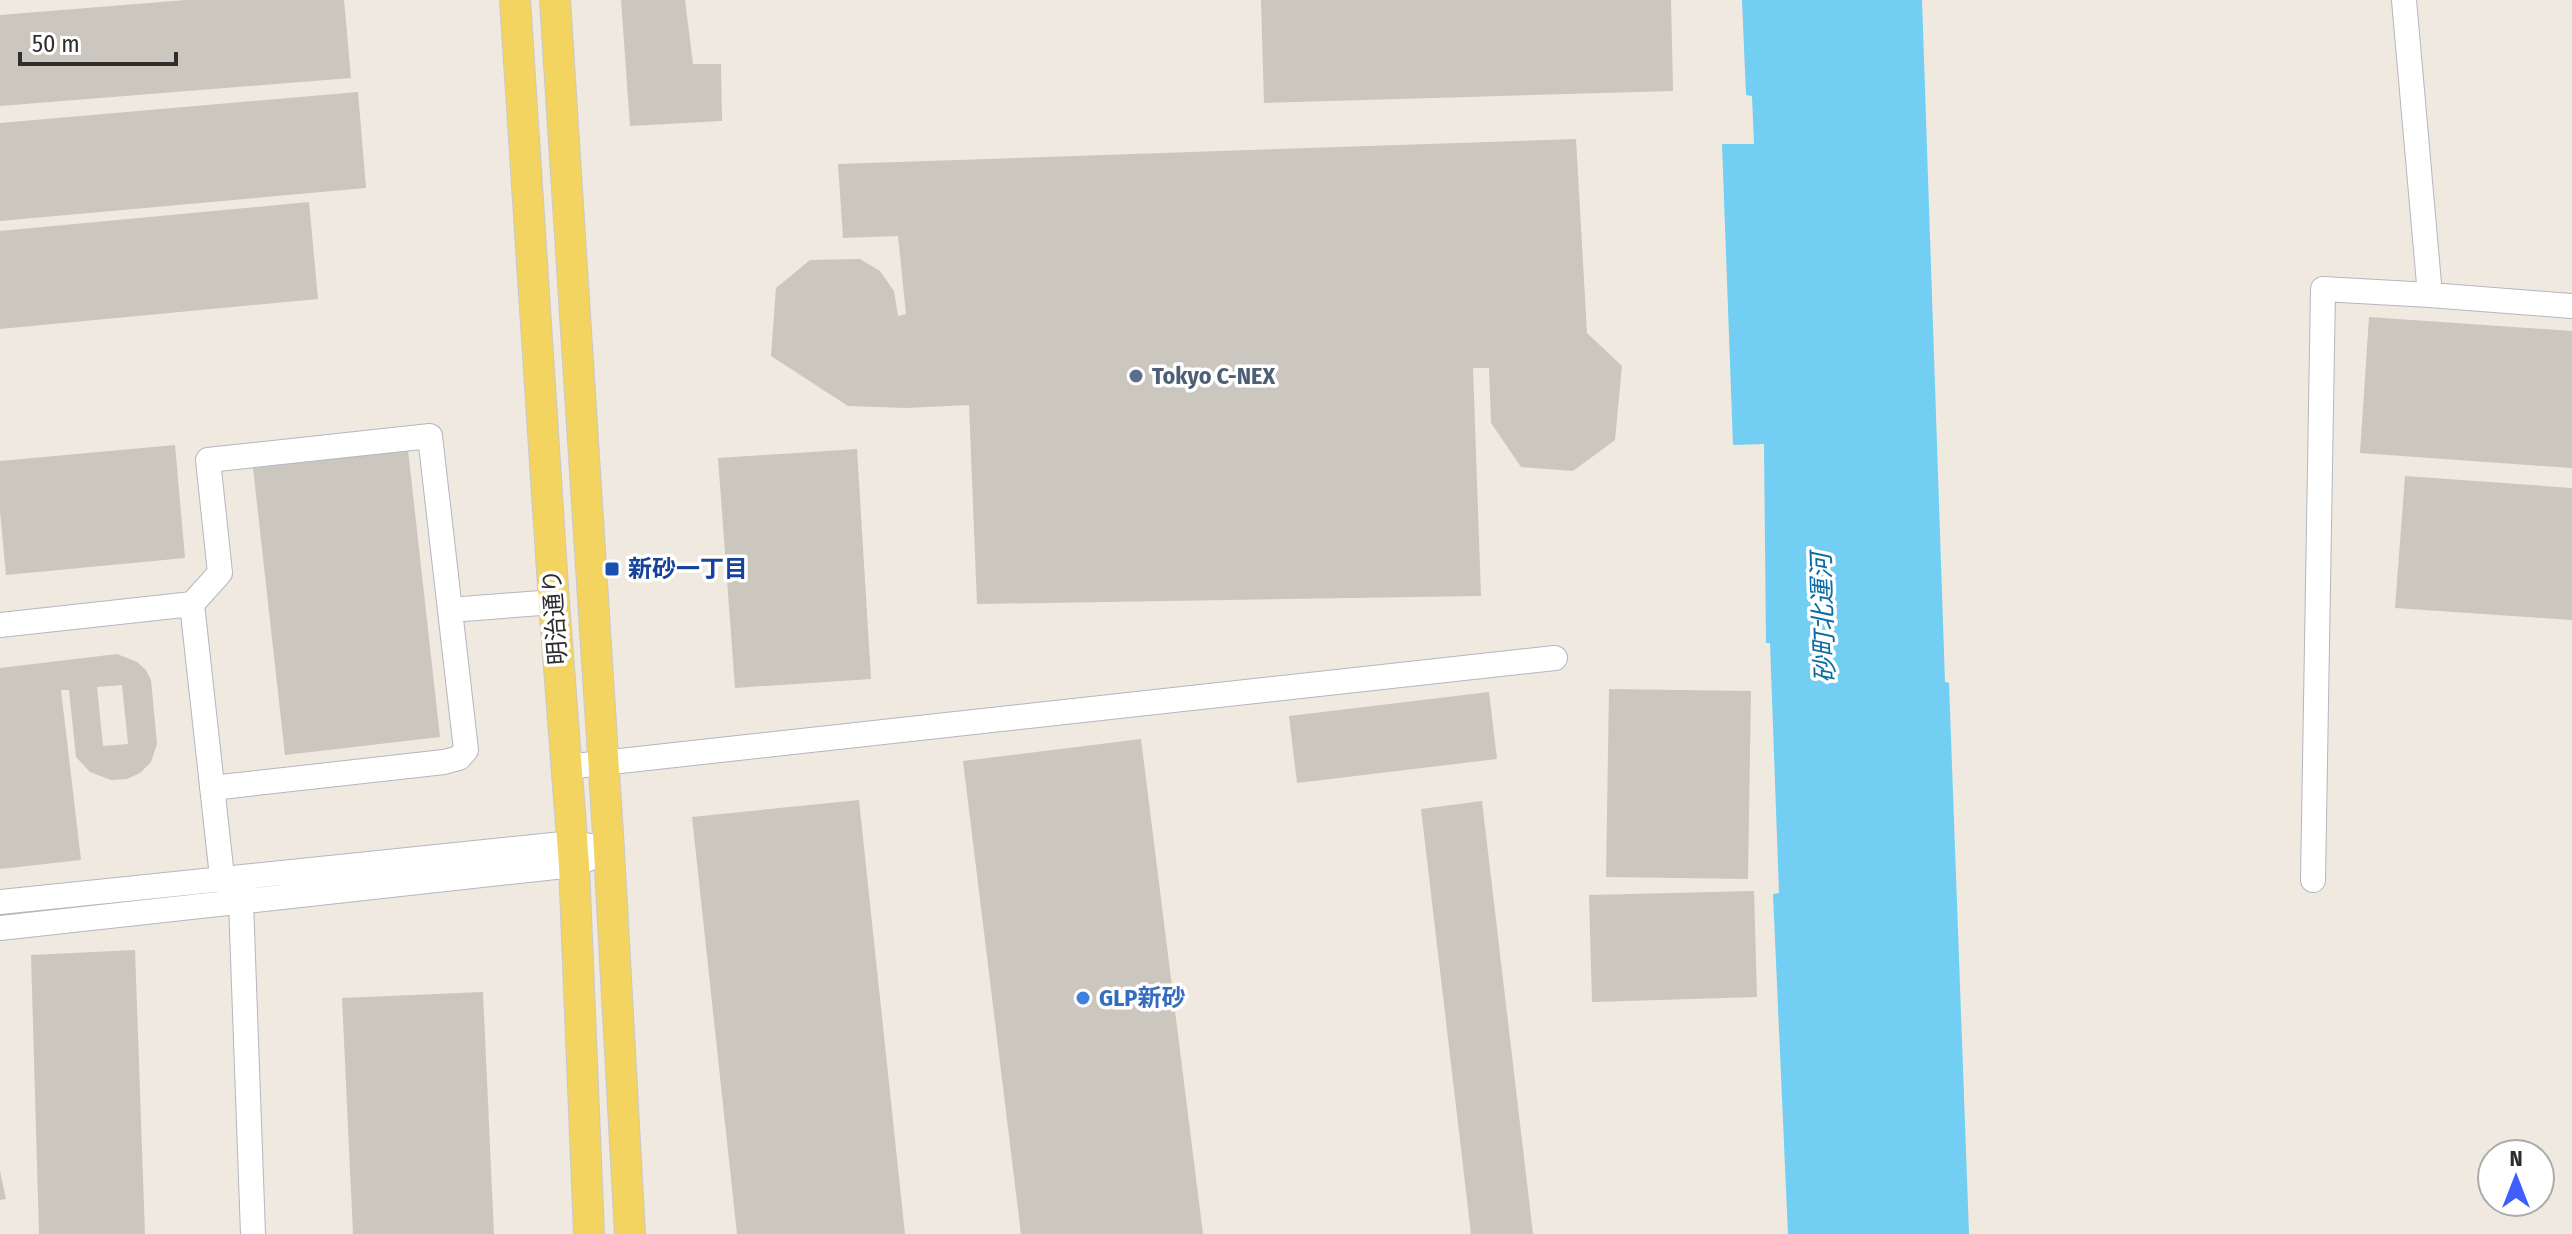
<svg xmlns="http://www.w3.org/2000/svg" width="2572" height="1234" viewBox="0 0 2572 1234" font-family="'Fira Sans Condensed','Noto Sans JP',sans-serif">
	<rect width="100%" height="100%" fill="#efe9e0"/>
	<path fill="#72cef2" d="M 1742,0 L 1922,0 L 1945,682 L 1949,683 L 1969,1234 L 1788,1234 L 1773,894 L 1779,893 L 1770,643 L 1766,643 L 1764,444 L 1733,445 L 1722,144 L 1754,144 L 1752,96 L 1746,95 Z"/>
	<path fill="#cbc7be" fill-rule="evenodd" d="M 186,0 L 344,0 L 351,78 L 0,106 L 0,15 Z
		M 621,0 L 685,0 L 693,64 L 721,64 L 722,121 L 630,126 Z
		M 1261,0 L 1671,0 L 1673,91 L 1264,103 Z
		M 358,92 L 366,188 L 0,221 L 0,123 Z
		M 1576,139 L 1587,333 L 1622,366 L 1615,440 L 1573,471 L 1521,467 L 1491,423 L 1489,368 L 1473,368 L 1481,596 L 977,604 L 969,405 L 906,408 L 848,406 L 771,356 L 776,288 L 810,260 L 860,259 L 880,271 L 894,291 L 898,316 L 906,314 L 898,236 L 843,238 L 838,164 Z
		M 309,202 L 318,299 L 0,329 L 0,231 Z
		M 2369,317 L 2572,331 L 2572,468 L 2360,453 Z
		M 175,445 L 185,558 L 6,575 L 0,511 L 0,461 Z
		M 857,449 L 871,679 L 735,688 L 718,458 Z
		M 408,450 L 440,737 L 285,755 L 253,468 Z
		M 2405,476 L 2572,488 L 2572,620 L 2395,608 Z
		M 117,654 L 137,662 L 146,670 L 151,680 L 157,744 L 151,762 L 140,773 L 127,779 L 111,780 L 90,772 L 76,757 L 69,690 L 61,690 L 81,860 L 0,869 L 0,668 ZM 122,685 L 128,744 L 103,746 L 97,687 Z
		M 1609,689 L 1751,691 L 1748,879 L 1606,877 Z
		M 1489,692 L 1497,759 L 1297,783 L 1289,716 Z
		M 1141,739 L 1203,1234 L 1021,1234 L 963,761 Z
		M 859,800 L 905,1234 L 737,1234 L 692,817 Z
		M 1482,801 L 1533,1234 L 1471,1234 L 1421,809 Z
		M 1754,891 L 1757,997 L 1592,1002 L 1589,895 Z
		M 135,950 L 145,1234 L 39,1234 L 31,955 Z
		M 483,992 L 494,1234 L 353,1234 L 342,998 Z
		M 0,1171 L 6,1199 L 0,1200 Z"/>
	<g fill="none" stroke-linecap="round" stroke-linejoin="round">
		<defs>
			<path id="minor" d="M 2430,295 L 2572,306
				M 192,604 L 222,877 L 241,902 L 253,1234
				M 450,610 L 554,602
				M 0,625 L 192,604 L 220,573 L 208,460 L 430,436 L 466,750 L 459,758 L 444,762 L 212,788
				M 566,767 L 1555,658
				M 2313,880 L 2323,289 L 2430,295 L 2404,0
				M 0,902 L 572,843 L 591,846
				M 0,928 L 574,865 L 609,850"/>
			<path id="major" d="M 515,0 L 554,602 L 574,865 L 589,1234
				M 555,0 L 609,850 L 630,1234"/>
		</defs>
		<use href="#minor" stroke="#b4b6c1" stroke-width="26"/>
		<use href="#major" stroke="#c9c9c9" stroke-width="32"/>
		<use href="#minor" stroke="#fff" stroke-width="24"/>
		<use href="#major" stroke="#f4d460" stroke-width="30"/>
	</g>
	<circle fill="#5c6f8a" stroke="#fff" stroke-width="3" cx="1136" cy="376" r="8"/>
	<rect fill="#1a4fb4" stroke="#fff" stroke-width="3" x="604" y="561" width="16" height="16" rx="4"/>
	<circle fill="#3f7fe0" stroke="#fff" stroke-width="3" cx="1083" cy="998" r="8"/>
	<g text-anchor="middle" stroke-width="7" stroke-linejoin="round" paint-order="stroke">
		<g font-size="24" font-weight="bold" fill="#4e5e75" stroke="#fff" text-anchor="start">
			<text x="1152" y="384">Tokyo C-NEX</text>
		</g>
		<g font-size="24" font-weight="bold" fill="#164399" stroke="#fff" text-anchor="start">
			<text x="628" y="577">新砂一丁目</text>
		</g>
		<g font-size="24" fill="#2e2e2e" stroke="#fff">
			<text transform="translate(555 617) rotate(-94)" y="8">明治通り</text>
		</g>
		<g font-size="24" font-weight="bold" fill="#366cbe" stroke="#fff" text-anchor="start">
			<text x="1099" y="1006">GLP新砂</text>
		</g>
		<g font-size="26" font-style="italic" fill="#0b6da4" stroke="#fff">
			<text transform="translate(1823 618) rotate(-92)" y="9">砂町北運河</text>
		</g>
	</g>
	<g transform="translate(2516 1178)"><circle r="38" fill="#ffffff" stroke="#ababab" stroke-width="2"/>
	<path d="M0-6L14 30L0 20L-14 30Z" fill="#3e5ffe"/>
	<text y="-12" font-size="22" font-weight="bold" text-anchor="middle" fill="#2e2e2e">N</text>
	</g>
	<path d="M20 52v12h156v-12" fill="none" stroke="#2e2e2e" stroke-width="4"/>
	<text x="32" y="52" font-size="24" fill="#2e2e2e" stroke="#ffffff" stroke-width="6" paint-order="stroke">50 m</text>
</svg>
